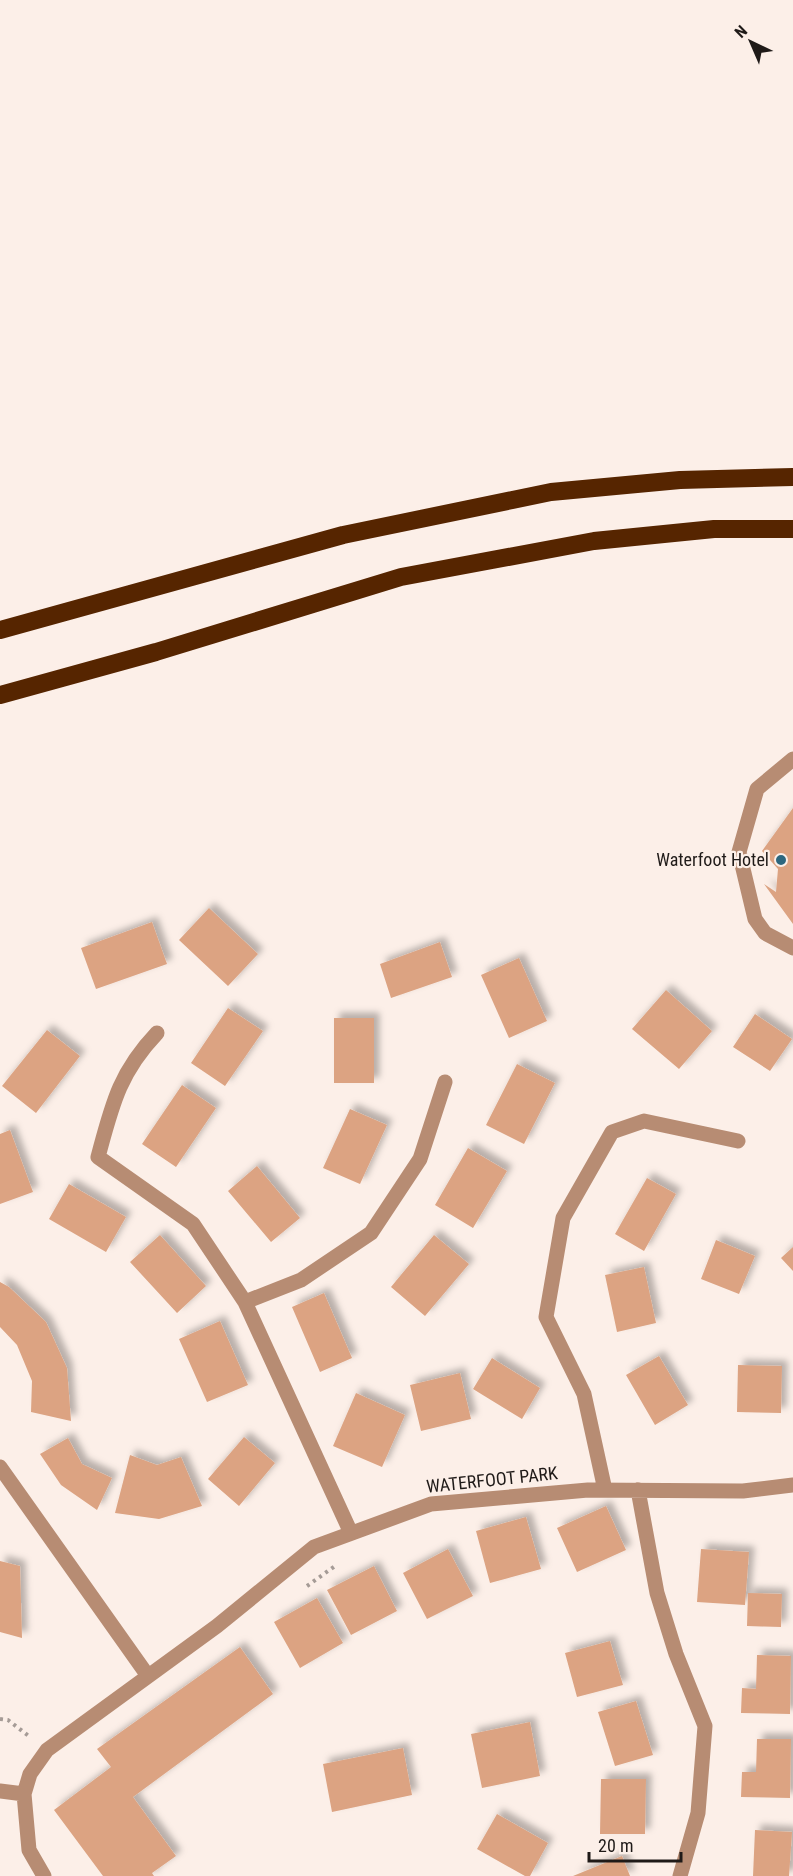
<svg xmlns="http://www.w3.org/2000/svg" width="793" height="1876" viewBox="0 0 793 1876" font-family="'Roboto Condensed',sans-serif">
	<defs>
		<filter id="shadow"><feDropShadow dx="5.5" dy="-5.5" stdDeviation="3" flood-color="#0004"/></filter>
	</defs>
	<rect width="100%" height="100%" fill="#fcefe8"/>
	<path fill="#dca382" filter="url(#shadow)" d="M 793,808 L 793,924 L 764,884 L 776,892 L 778,869 L 762,851 Z
		M 209,908 L 258,954 L 228,986 L 179,940 Z
		M 152,922 L 167,964 L 96,989 L 81,948 Z
		M 440,942 L 452,977 L 391,998 L 380,964 Z
		M 519,958 L 547,1021 L 509,1038 L 481,975 Z
		M 666,990 L 712,1031 L 679,1069 L 632,1029 Z
		M 228,1008 L 263,1031 L 225,1086 L 191,1063 Z
		M 755,1014 L 792,1039 L 770,1071 L 733,1047 Z
		M 334,1018 L 374,1018 L 374,1083 L 334,1083 Z
		M 47,1030 L 80,1056 L 36,1113 L 2,1086 Z
		M 517,1064 L 555,1083 L 524,1144 L 486,1125 Z
		M 182,1085 L 216,1108 L 176,1167 L 142,1144 Z
		M 350,1109 L 387,1125 L 360,1184 L 323,1168 Z
		M 10,1130 L 33,1192 L 0,1204 L 0,1134 Z
		M 468,1148 L 507,1171 L 473,1228 L 435,1205 Z
		M 257,1166 L 300,1218 L 271,1242 L 228,1191 Z
		M 647,1178 L 676,1194 L 644,1251 L 615,1234 Z
		M 69,1184 L 126,1217 L 106,1252 L 49,1219 Z
		M 160,1235 L 206,1286 L 177,1313 L 130,1262 Z
		M 434,1235 L 469,1264 L 425,1316 L 391,1287 Z
		M 716,1240 L 755,1256 L 739,1294 L 701,1279 Z
		M 793,1247 L 793,1271 L 781,1258 Z
		M 644,1267 L 656,1323 L 617,1332 L 605,1275 Z
		M 0,1282 L 9,1287 L 46,1322 L 67,1368 L 71,1421 L 31,1412 L 32,1381 L 17,1345 L 0,1327 Z
		M 324,1293 L 352,1358 L 320,1372 L 292,1307 Z
		M 220,1321 L 248,1385 L 207,1402 L 179,1339 Z
		M 659,1356 L 688,1405 L 655,1425 L 626,1375 Z
		M 492,1358 L 540,1388 L 522,1419 L 473,1389 Z
		M 738,1365 L 782,1366 L 781,1413 L 737,1412 Z
		M 460,1373 L 471,1419 L 421,1431 L 410,1385 Z
		M 356,1393 L 405,1415 L 382,1467 L 333,1446 Z
		M 244,1437 L 275,1463 L 239,1506 L 208,1479 Z
		M 68,1438 L 82,1464 L 112,1478 L 97,1510 L 61,1485 L 40,1454 Z
		M 130,1455 L 157,1465 L 181,1457 L 202,1506 L 159,1519 L 115,1513 Z
		M 606,1506 L 626,1550 L 577,1572 L 557,1528 Z
		M 526,1517 L 541,1569 L 490,1583 L 476,1531 Z
		M 448,1549 L 473,1596 L 427,1619 L 403,1573 Z
		M 701,1549 L 749,1552 L 745,1605 L 697,1602 Z
		M 0,1561 L 20,1566 L 22,1638 L 0,1632 Z
		M 374,1566 L 397,1611 L 351,1635 L 327,1590 Z
		M 748,1593 L 782,1594 L 781,1627 L 747,1626 Z
		M 317,1598 L 343,1643 L 300,1668 L 274,1622 Z
		M 610,1641 L 623,1685 L 577,1697 L 565,1653 Z
		M 240,1647 L 273,1694 L 133,1797 L 176,1856 L 152,1873 L 154,1876 L 103,1876 L 54,1810 L 111,1767 L 97,1749 Z
		M 757,1655 L 791,1656 L 790,1714 L 741,1713 L 742,1688 L 756,1689 Z
		M 636,1701 L 653,1755 L 615,1766 L 598,1712 Z
		M 530,1722 L 540,1776 L 482,1788 L 471,1734 Z
		M 757,1739 L 791,1739 L 790,1798 L 741,1797 L 742,1772 L 756,1772 Z
		M 403,1748 L 412,1795 L 332,1812 L 323,1764 Z
		M 601,1779 L 646,1779 L 645,1834 L 600,1834 Z
		M 497,1814 L 548,1843 L 530,1876 L 525,1876 L 477,1849 Z
		M 755,1830 L 792,1832 L 789,1876 L 753,1876 Z
		M 622,1856 L 630,1876 L 573,1876 Z"/>
	<g fill="none" stroke-linecap="round" stroke-linejoin="round">
		<path stroke="#a59b96" stroke-width="4" stroke-dasharray="3 4.5" stroke-linecap="butt" d="M 307,1586 L 335,1566
			M 0,1719 L 8,1720 L 30,1737"/>
		<path stroke="#b78c73" stroke-width="15" d="M 793,759 L 757,789 L 739,852 L 755,919 L 765,933 L 793,948
			M 157,1033 C 119,1073 112,1105 98,1157 L 193,1224 L 245,1302 L 351,1533
			M 245,1302 L 301,1280 L 371,1233 L 420,1159 L 445,1082
			M 0,1467 L 148,1676
			M 605,1490 L 584,1394 L 546,1317 L 563,1218 L 612,1132 L 644,1121 L 738,1141
			M 638,1490 L 657,1593 L 676,1654 L 705,1726 L 698,1813 L 680,1876
			M 0,1791 L 24,1794
			M 44,1876 L 29,1850 L 24,1794 L 30,1774 L 47,1750 L 217,1626 L 314,1547 L 431,1504 L 588,1490 L 743,1491 L 793,1485"/>
		<path stroke="#562500" stroke-width="18" d="M 0,630 L 343,535 L 551,492 L 680,480 L 793,477
			M 0,695 L 156,652 L 401,577 L 594,541 L 714,529 L 793,529"/>
	</g>
	<circle fill="#2c677f" stroke="#fcefe8" stroke-width="2" cx="781" cy="860" r="6"/>
	<g text-anchor="middle" stroke-width="4.5" stroke-linejoin="round" paint-order="stroke">
		<g font-size="18" fill="#1f1a18" stroke="#fcefe8" text-anchor="end">
			<text x="769" y="866">Waterfoot Hotel</text>
		</g>
		<g font-size="18" fill="#1f1a18" stroke="#fcefe8">
			<text transform="translate(492 1480) rotate(-6)" y="6">WATERFOOT PARK</text>
		</g>
	</g>
	<g transform="translate(751 42) rotate(316)" stroke="#fcefe8" stroke-width="4.5" paint-order="stroke">
	<path d="M0-4.5L10 22L0 15L-10 22Z" fill="#1f1a18"/>
	<text y="-9" font-size="16" font-weight="bold" text-anchor="middle" fill="#1f1a18">N</text>
	</g>
	<path d="M589 1852v9h92v-9" fill="none" stroke="#1f1a18" stroke-width="3"/>
	<text x="598" y="1852" font-size="18" fill="#1f1a18" stroke="#fcefe8" stroke-width="4.5" paint-order="stroke">20 m</text>
</svg>
